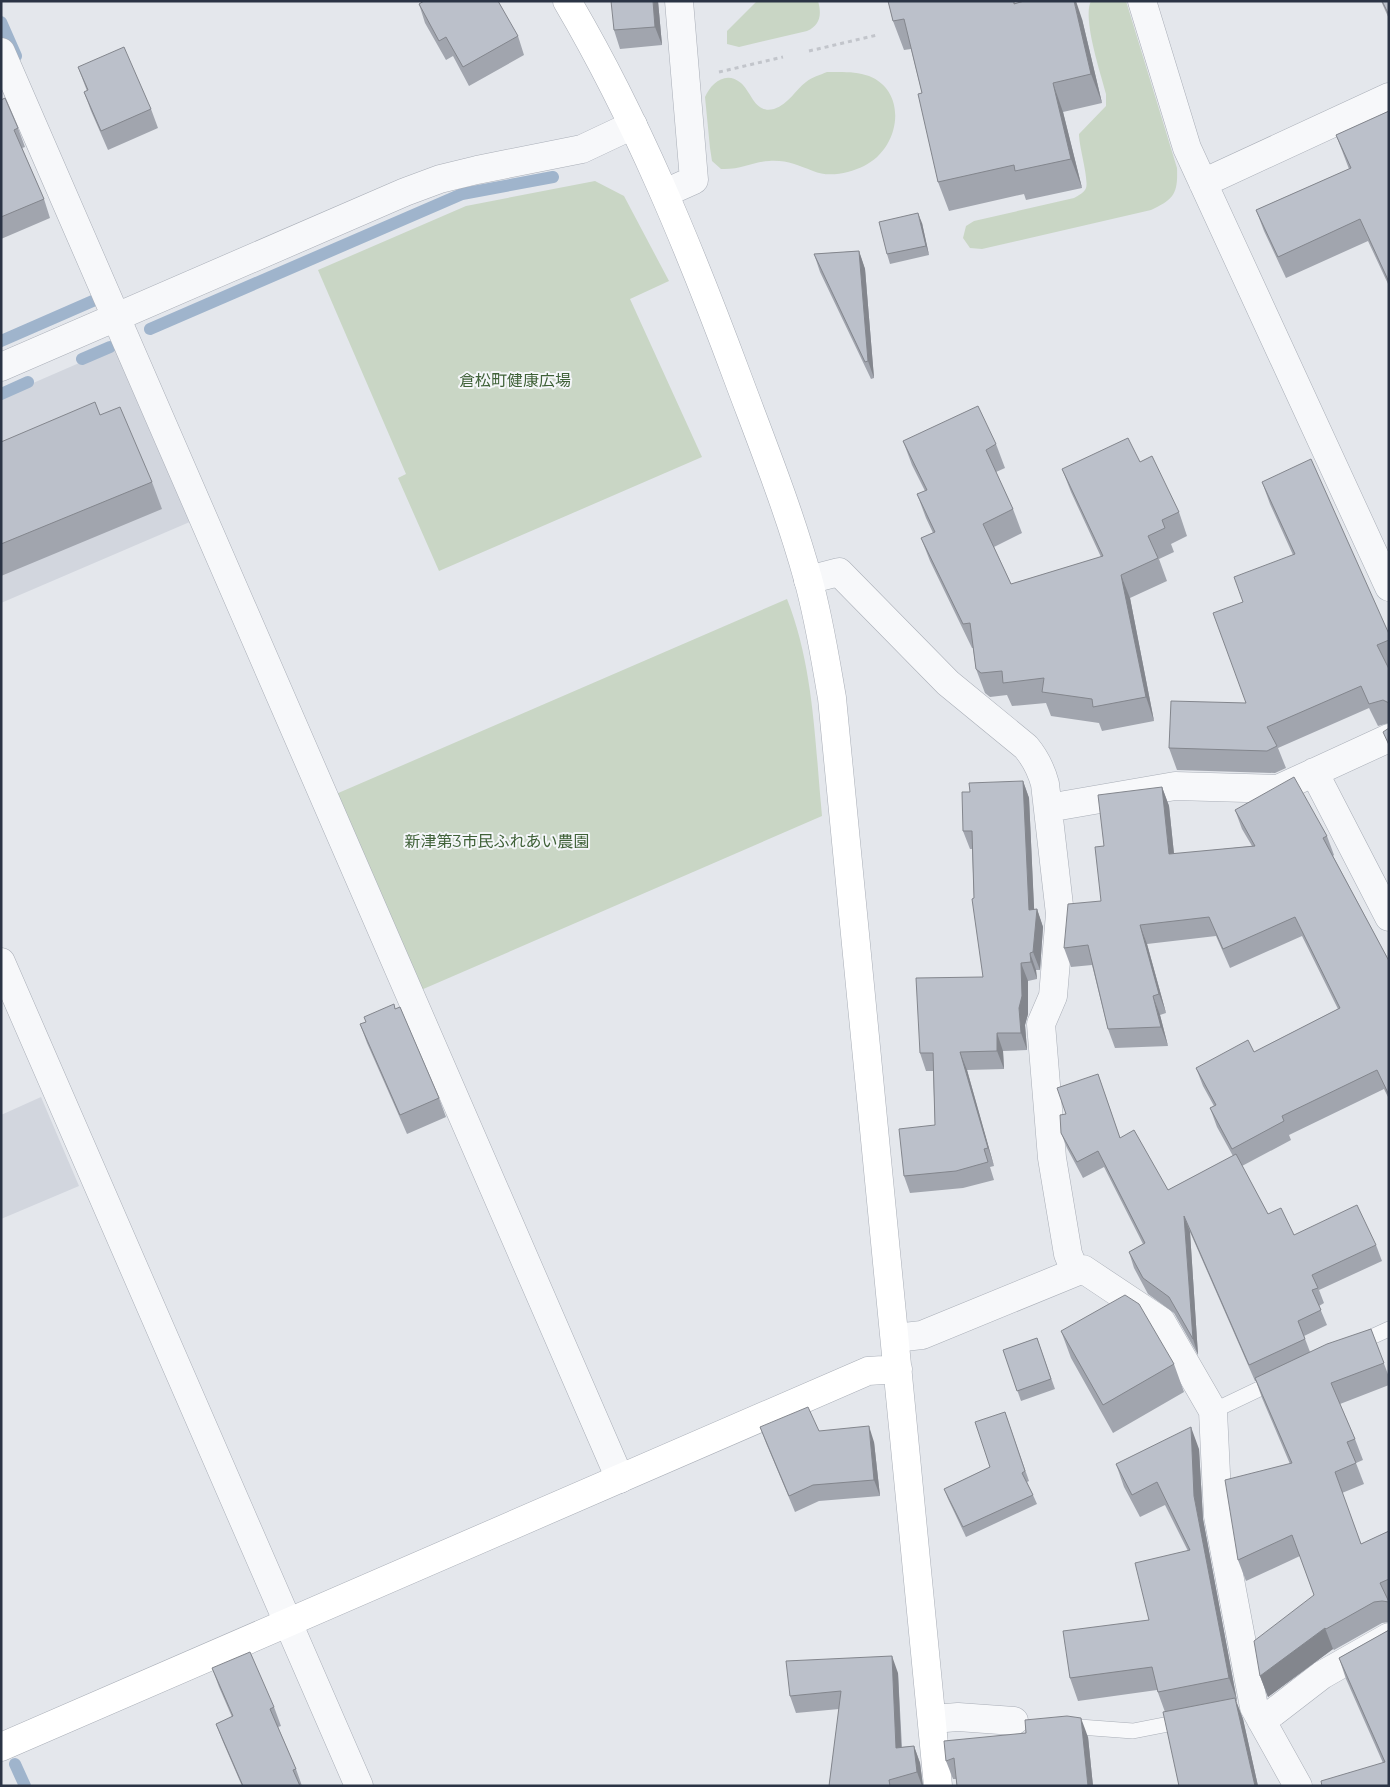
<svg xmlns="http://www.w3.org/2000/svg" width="1390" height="1787" viewBox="0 0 1390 1787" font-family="Montserrat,'Noto Sans JP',sans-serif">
	<rect width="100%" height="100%" fill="#e4e7ec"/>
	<path fill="#d2d6de" d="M 116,347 L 192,521 L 1,603 L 1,397 Z
		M 41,1097 L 79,1186 L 1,1219 L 1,1115 Z"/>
	<path fill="#c9d6c5" d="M 757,1 L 818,1 C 822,15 820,25 807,31 L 739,47 L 727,44 L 727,31 Z
		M 1091,1 L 1126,1 L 1177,168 C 1178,194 1174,199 1151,210 L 982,249 L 970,248 L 963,238 L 966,226 L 974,221 L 1074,198 C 1079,195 1084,193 1086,188 C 1089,179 1079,147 1079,134 L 1106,106 L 1106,94 C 1101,74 1082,18 1091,1 Z
		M 827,72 C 840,72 856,71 869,76 C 909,92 900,149 864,166 C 849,173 829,178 813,171 C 796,165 788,160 769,161 C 752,162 740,170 721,169 L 712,161 L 710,148 L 705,97 C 711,83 726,70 741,83 C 752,93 755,114 774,109 C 789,104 795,90 806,82 C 812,77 820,75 827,72 Z
		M 595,181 L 624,196 L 669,281 L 630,299 L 702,457 L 439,571 L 398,478 L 406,474 L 318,270 L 466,206 Z
		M 787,599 C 814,667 815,744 822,816 L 421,990 L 336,794 Z"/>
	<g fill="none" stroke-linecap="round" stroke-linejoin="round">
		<path stroke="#9fb4cc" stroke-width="12" d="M 1,22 L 16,56
			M 150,329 L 462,194 L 553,177
			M 1,341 L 95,300
			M 82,359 L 110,347
			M 1,394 L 28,382
			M 15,1764 L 25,1786"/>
		<defs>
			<path id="lane" d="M 1356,1344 L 1389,1329
				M 1213,1411 L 1276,1381
				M 1066,1726 L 1133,1731 L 1184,1721"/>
			<path id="street" d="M 1142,1 L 1187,148 L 1389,587
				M 1,52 L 620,1479
				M 1203,183 L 1389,97
				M 665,193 L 694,180 L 679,1
				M 1,367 L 405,192 L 440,179 L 477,170 L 582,149 L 633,125
				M 808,580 L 839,572 L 948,683 L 1026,747 C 1036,759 1041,769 1045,784 L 1060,914 L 1053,996 L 1041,1024 L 1052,1158 L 1068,1254 L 1075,1271
				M 1314,772 L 1389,917
				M 1048,808 L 1175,786 L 1278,789 L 1389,738
				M 1,962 L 359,1786
				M 895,1338 L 922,1335 L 1083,1269 L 1161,1321 L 1213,1411 L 1218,1516 L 1254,1707 L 1298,1786
				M 932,1719 L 958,1717 L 1014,1721
				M 1261,1720 L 1274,1712 L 1322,1675 L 1389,1637"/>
			<path id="secondary" d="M 567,1 C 637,120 689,247 737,376 C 762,443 789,510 808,579 C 819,618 825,658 832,698 L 938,1786
				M 1,1747 L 868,1371 L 898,1369"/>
		</defs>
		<use href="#lane" stroke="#a9aeb7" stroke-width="16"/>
		<use href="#street" stroke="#a9aeb7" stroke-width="29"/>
		<use href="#secondary" stroke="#a9aeb7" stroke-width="29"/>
		<path stroke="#c2c5cb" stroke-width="3" stroke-dasharray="4 4" stroke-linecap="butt" d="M 809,51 L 877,35
			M 719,72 L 783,57"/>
		<use href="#lane" stroke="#f7f8fa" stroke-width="15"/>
		<use href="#street" stroke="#f7f8fa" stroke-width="28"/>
		<use href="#secondary" stroke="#fff" stroke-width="28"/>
	</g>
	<path fill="#a1a5ae" d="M 658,1 L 662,45 L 620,49 L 614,30 Z
		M 888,1 L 1018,3 L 1082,19 L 1102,103 L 1063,112 L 1082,188 L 1026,200 L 1024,194 L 949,211 L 938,182 L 922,93 L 911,49 L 904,50 L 893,21 Z
		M 1381,1 L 1389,1 L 1389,19 Z
		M 419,4 L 518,36 L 524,55 L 469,86 L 453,56 L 446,60 L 425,23 Z
		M 78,67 L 151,109 L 158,128 L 108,150 L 91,111 L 84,92 L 87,91 Z
		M 1,100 L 18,128 L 25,147 L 22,148 L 44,199 L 50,218 L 1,239 Z
		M 1389,111 L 1389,286 L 1368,241 L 1286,278 L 1264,231 L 1256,210 L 1349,169 L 1336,135 Z
		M 922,223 L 929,255 L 890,264 L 887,254 Z
		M 859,251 L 865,269 L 874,378 L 871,379 L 820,272 L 814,254 Z
		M 100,415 L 152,482 L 162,509 L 1,576 L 1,442 Z
		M 903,441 L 996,444 L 1005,468 L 996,472 L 1013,509 L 1022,533 L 994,547 L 1011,584 L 1101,557 L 1071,492 L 1062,469 L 1140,462 L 1179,512 L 1187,536 L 1171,544 L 1174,552 L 1159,559 L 1167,581 L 1130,598 L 1154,721 L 1102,731 L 1099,723 L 1051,716 L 1046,703 L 1012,706 L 1007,695 L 990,697 L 985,693 L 976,669 L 973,648 L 972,648 L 930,561 L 921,538 L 933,533 L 926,518 L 917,494 L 925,491 L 912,465 Z
		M 1262,482 L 1389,634 L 1389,665 L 1387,666 L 1389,669 L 1389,723 L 1378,726 L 1369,708 L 1278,748 L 1286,768 L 1275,773 L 1177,770 L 1169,748 L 1246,703 L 1243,602 L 1293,555 L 1270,504 Z
		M 1023,781 L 1029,798 L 1034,910 L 1037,909 L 1043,927 L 1040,970 L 1036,970 L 1037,979 L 1028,981 L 1028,1014 L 1025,1025 L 1027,1050 L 1003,1051 L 1004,1069 L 967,1070 L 994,1166 L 990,1167 L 994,1180 L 963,1188 L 910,1193 L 904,1176 L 935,1125 L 933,1071 L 926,1071 L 920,1053 L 983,977 L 974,898 L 972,849 L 970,849 L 963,831 L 970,792 Z
		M 1162,787 L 1169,806 L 1174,854 L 1252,846 L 1242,829 L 1235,810 L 1327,836 L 1334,855 L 1333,856 L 1389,961 L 1389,1099 L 1384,1089 L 1289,1135 L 1291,1140 L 1242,1166 L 1268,1214 L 1294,1235 L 1376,1245 L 1382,1261 L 1319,1290 L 1324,1303 L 1319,1306 L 1327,1325 L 1304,1336 L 1310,1352 L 1371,1329 L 1389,1377 L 1389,1385 L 1340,1404 L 1355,1439 L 1363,1460 L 1356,1463 L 1364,1484 L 1342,1493 L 1361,1544 L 1389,1531 L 1389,1622 L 1382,1623 L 1334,1650 L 1333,1649 L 1268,1697 L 1260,1676 L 1314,1595 L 1300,1556 L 1246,1581 L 1238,1560 L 1290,1464 L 1262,1398 L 1256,1381 L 1255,1381 L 1190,1232 L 1198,1355 L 1174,1313 L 1148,1294 L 1134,1268 L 1129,1252 L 1143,1244 L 1104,1167 L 1083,1178 L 1067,1148 L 1061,1133 L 1066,1114 L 1098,1074 L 1120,1138 L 1168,1190 L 1233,1156 L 1217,1127 L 1210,1108 L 1214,1106 L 1203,1086 L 1196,1068 L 1254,1052 L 1338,1009 L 1302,936 L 1230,968 L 1216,936 L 1147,944 L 1166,1013 L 1160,1015 L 1168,1046 L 1115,1048 L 1108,1029 L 1092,965 L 1071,967 L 1064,948 L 1101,901 L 1104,846 Z
		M 360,1024 L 439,1098 L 446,1117 L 407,1134 L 367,1043 Z
		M 1061,1331 L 1174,1364 L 1184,1392 L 1113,1433 L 1071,1358 Z
		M 1037,1338 L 1055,1389 L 1021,1401 L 1003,1350 Z
		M 1005,1412 L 1029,1481 L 1027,1482 L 1033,1495 L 1037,1504 L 966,1537 L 948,1499 L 944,1489 L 990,1467 Z
		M 760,1427 L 819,1431 L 874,1442 L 880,1496 L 819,1501 L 795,1512 L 766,1443 Z
		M 1199,1449 L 1203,1519 L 1237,1701 L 1236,1701 L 1243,1719 L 1258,1786 L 1179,1786 L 1165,1712 L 1157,1690 L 1078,1701 L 1070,1678 L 1149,1620 L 1188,1551 L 1165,1505 L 1140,1517 L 1124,1487 L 1116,1464 Z
		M 1389,1630 L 1389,1786 L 1383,1763 L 1346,1679 L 1339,1658 Z
		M 212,1668 L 274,1707 L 281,1726 L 278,1727 L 296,1769 L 302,1786 L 242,1786 L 223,1742 L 216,1724 L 232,1717 L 219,1687 Z
		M 898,1673 L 902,1747 L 914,1746 L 920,1763 L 923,1786 L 829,1786 L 839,1709 L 796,1713 L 790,1696 Z
		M 1026,1733 L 1088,1737 L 1093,1786 L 957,1786 L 956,1779 L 953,1779 L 946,1761 Z"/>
	<path fill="#83868d" d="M 653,1 L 658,1 L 662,45 L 655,27 Z
		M 1074,1 L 1076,1 L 1082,19 L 1102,103 L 1091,74 Z
		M 1053,83 L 1063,112 L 1082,188 L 1071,159 Z
		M 918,213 L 922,223 L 929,255 L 926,246 Z
		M 859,251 L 865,269 L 874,378 L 868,361 Z
		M 1121,575 L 1130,598 L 1154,721 L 1146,697 Z
		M 1023,781 L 1029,798 L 1035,928 L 1029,910 Z
		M 1162,787 L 1169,806 L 1176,873 L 1169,854 Z
		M 1037,909 L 1043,927 L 1040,970 L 1033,952 Z
		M 1140,925 L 1147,944 L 1166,1013 L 1159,994 Z
		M 1030,953 L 1036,970 L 1037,979 L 1031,962 Z
		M 1021,963 L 1028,981 L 1028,1014 L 1025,1025 L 1027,1050 L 1021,1033 L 1019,1008 Z
		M 1153,996 L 1160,1015 L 1168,1046 L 1161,1027 Z
		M 997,1033 L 1003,1051 L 1004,1069 L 997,1051 Z
		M 960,1052 L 967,1070 L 994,1166 L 988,1148 Z
		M 1184,1216 L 1190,1232 L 1198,1355 L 1193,1339 Z
		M 869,1426 L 874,1442 L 880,1496 L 874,1480 Z
		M 1191,1427 L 1199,1449 L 1203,1519 L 1237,1701 L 1229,1678 L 1194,1496 Z
		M 1325,1628 L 1333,1649 L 1268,1697 L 1260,1676 Z
		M 892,1656 L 898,1673 L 902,1765 L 896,1748 Z
		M 1235,1698 L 1243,1719 L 1258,1786 L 1255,1786 Z
		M 1081,1718 L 1088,1737 L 1093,1786 L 1088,1786 Z
		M 914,1746 L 920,1763 L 923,1786 L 922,1786 L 917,1772 Z"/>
	<path fill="#bbc0ca" stroke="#83868d" d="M 424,1 L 498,1 L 518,36 L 463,67 L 446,37 L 439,41 L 419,4 Z
		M 611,1 L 653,1 L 655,27 L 614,30 Z
		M 888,1 L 1014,1 L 1014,4 L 1024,1 L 1074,1 L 1091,74 L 1053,83 L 1071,159 L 1015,171 L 1014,165 L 938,182 L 918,94 L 922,93 L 904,19 L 893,21 Z
		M 1382,1 L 1389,1 L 1389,15 Z
		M 124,47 L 151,109 L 101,131 L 84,92 L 88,90 L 78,67 Z
		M 5,98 L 18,128 L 14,130 L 44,199 L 1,217 L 1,100 Z
		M 1389,111 L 1389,282 L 1360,219 L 1278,257 L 1256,210 L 1351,168 L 1336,135 Z
		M 918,213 L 926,246 L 887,254 L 879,222 Z
		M 859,251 L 868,361 L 865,362 L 814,254 Z
		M 95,402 L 100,415 L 120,407 L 152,482 L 1,544 L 1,442 Z
		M 978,406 L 996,444 L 986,450 L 1013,509 L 983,524 L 1011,584 L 1103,556 L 1062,469 L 1128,438 L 1140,462 L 1152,456 L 1179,512 L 1162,520 L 1165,528 L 1148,536 L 1158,558 L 1121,575 L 1146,697 L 1093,707 L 1092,699 L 1042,692 L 1044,678 L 1003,683 L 1002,671 L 981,673 L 976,669 L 970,623 L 963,624 L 921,538 L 935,532 L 917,494 L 927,490 L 903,441 Z
		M 1311,459 L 1389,634 L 1389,640 L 1377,645 L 1389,669 L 1389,703 L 1383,700 L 1369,704 L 1361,686 L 1267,727 L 1277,746 L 1267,751 L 1169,748 L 1171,701 L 1246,703 L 1213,613 L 1243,602 L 1234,577 L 1295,554 L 1262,482 Z
		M 1389,728 L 1389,745 L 1383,732 Z
		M 1294,777 L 1327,836 L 1323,838 L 1389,961 L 1389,1095 L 1377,1070 L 1282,1116 L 1284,1121 L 1232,1149 L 1210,1108 L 1216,1105 L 1196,1068 L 1248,1040 L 1254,1052 L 1340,1008 L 1295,917 L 1223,949 L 1209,917 L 1140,925 L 1159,994 L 1153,996 L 1161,1027 L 1108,1029 L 1088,945 L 1064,948 L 1068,904 L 1101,901 L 1095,847 L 1104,846 L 1098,795 L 1162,787 L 1169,854 L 1255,846 L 1235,810 Z
		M 1023,781 L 1029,910 L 1037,909 L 1033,952 L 1030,953 L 1031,962 L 1021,963 L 1022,996 L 1019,1008 L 1021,1033 L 997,1033 L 997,1051 L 960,1052 L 988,1148 L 984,1149 L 988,1162 L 956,1171 L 904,1176 L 899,1129 L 935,1125 L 933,1053 L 920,1053 L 916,978 L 983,977 L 972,899 L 974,898 L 972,831 L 963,831 L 962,792 L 970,792 L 969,783 Z
		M 394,1004 L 395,1009 L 400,1007 L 439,1098 L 400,1115 L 360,1024 L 366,1022 L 364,1017 Z
		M 1098,1074 L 1120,1138 L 1134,1130 L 1168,1190 L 1236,1154 L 1268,1214 L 1281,1208 L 1294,1235 L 1357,1205 L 1376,1245 L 1312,1275 L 1318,1288 L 1312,1290 L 1321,1310 L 1298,1321 L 1305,1339 L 1249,1365 L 1184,1216 L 1193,1339 L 1169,1297 L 1143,1278 L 1129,1252 L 1145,1243 L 1098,1151 L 1077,1162 L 1061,1133 L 1060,1115 L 1066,1114 L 1057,1088 Z
		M 1125,1295 L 1139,1304 L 1174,1364 L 1103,1405 L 1061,1331 Z
		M 1371,1329 L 1384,1363 L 1331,1383 L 1355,1439 L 1347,1442 L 1356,1463 L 1335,1472 L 1361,1544 L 1389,1531 L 1389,1579 L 1380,1583 L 1389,1602 L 1382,1601 L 1374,1602 L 1326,1629 L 1325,1628 L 1260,1676 L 1254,1641 L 1314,1595 L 1292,1535 L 1238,1560 L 1225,1480 L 1292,1463 L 1255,1378 L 1327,1344 Z
		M 1037,1338 L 1051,1379 L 1017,1391 L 1003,1350 Z
		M 808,1407 L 819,1431 L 869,1426 L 874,1480 L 813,1485 L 789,1496 L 760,1427 Z
		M 1005,1412 L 1025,1471 L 1022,1473 L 1033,1495 L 963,1527 L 944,1489 L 990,1467 L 975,1422 Z
		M 1191,1427 L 1194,1496 L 1229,1678 L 1158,1692 L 1152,1667 L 1070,1678 L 1063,1631 L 1149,1620 L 1135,1563 L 1190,1550 L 1157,1482 L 1132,1495 L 1116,1464 Z
		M 1389,1630 L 1389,1786 L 1322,1786 L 1321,1781 L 1385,1762 L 1339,1658 Z
		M 250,1652 L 274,1707 L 270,1709 L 296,1769 L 293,1770 L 300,1786 L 243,1786 L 216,1724 L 233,1716 L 212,1668 Z
		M 892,1656 L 896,1748 L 914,1746 L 917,1772 L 889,1780 L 890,1786 L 829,1786 L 841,1691 L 790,1696 L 786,1661 Z
		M 1235,1698 L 1255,1786 L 1179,1786 L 1163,1712 Z
		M 1067,1716 L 1081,1718 L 1088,1786 L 957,1786 L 954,1758 L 946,1761 L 944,1741 L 1026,1733 L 1025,1720 Z"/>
	<g text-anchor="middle" stroke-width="4" stroke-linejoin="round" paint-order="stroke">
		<g font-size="16" fill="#3f6138" stroke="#f4f6f9">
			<text x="515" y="386">倉松町健康広場</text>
			<text x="497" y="847">新津第3市民ふれあい農園</text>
		</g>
	</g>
	<rect width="1390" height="1787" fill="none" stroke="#2b3445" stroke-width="5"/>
</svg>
